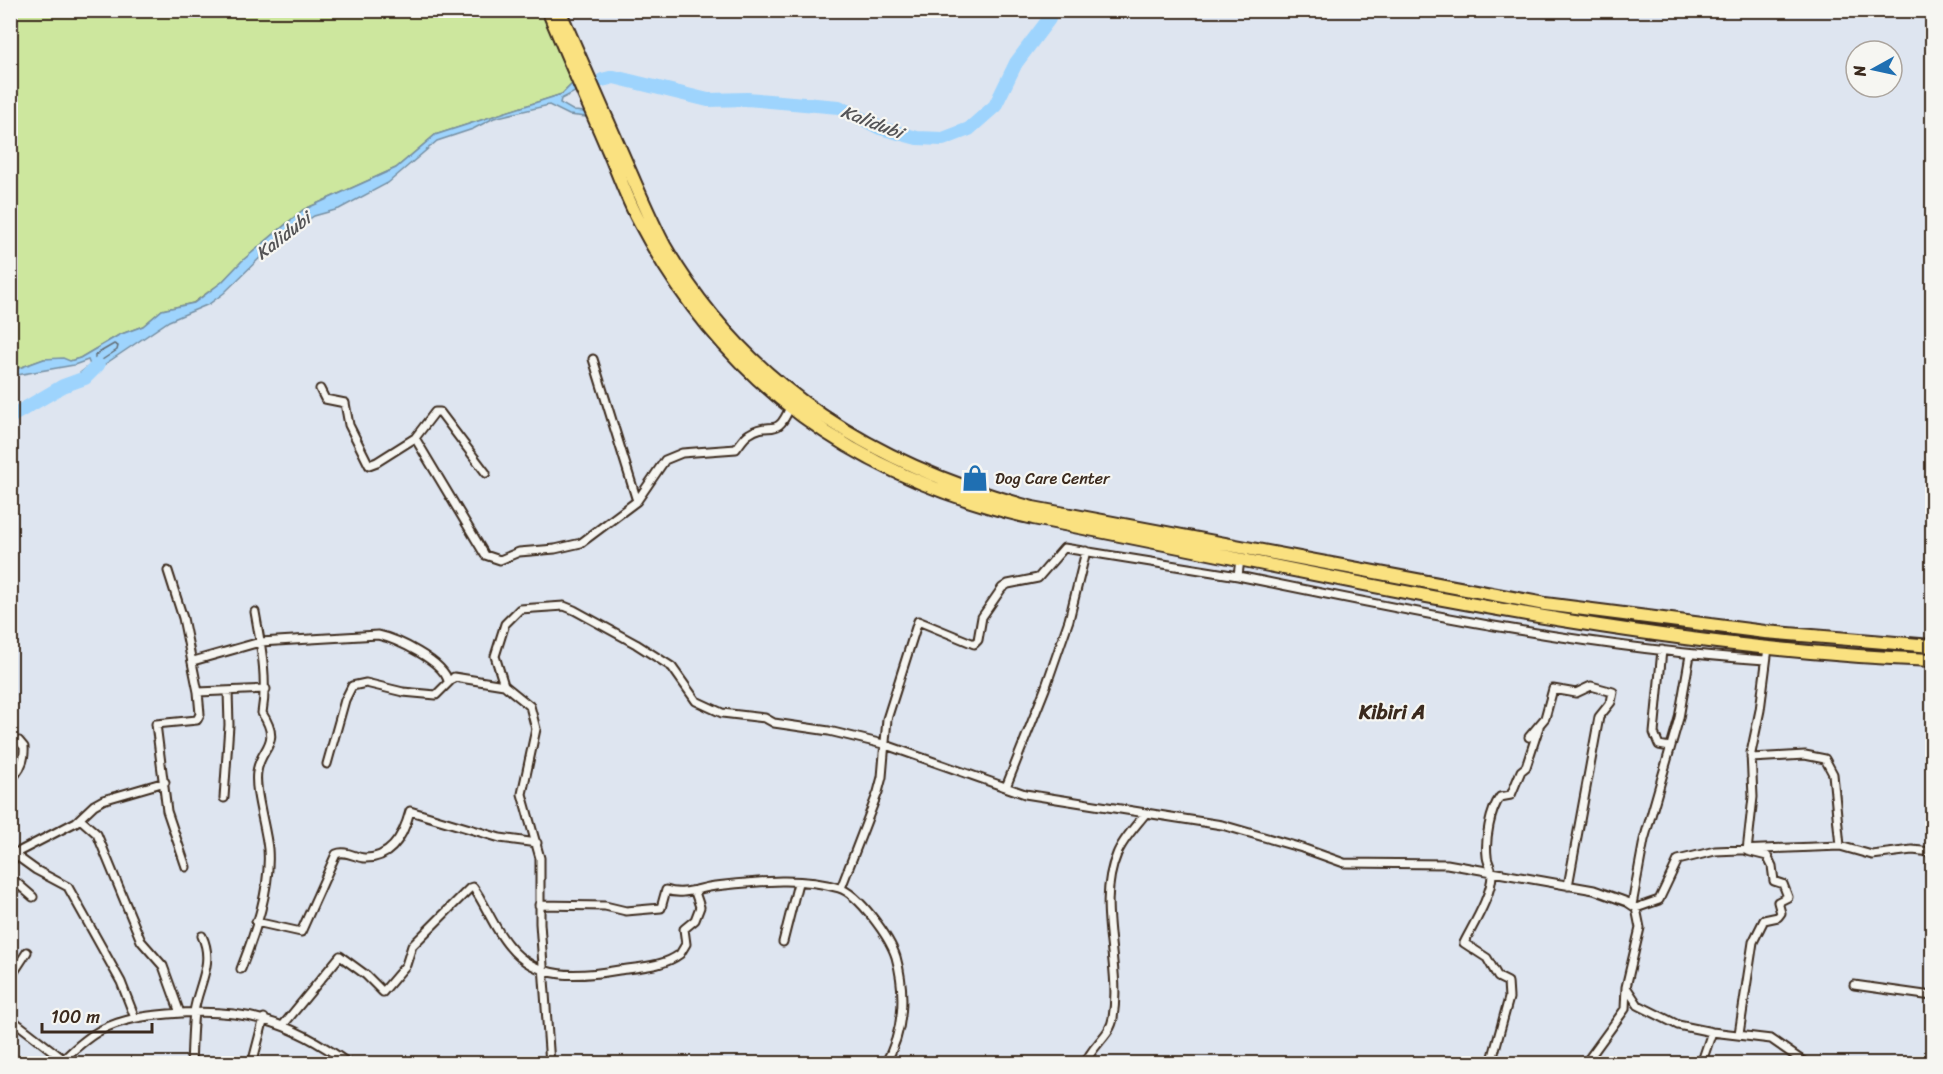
<svg xmlns="http://www.w3.org/2000/svg" width="1943" height="1074" viewBox="0 0 1943 1074" font-family="Sriracha,sans-serif">
	<rect width="100%" height="100%" fill="#dee5f0"/>
	<filter id="ink" filterUnits="userSpaceOnUse"><feTurbulence type="fractalNoise" baseFrequency=".0167" numOctaves="2"/><feDisplacementMap in="SourceGraphic" scale="12" xChannelSelector="R" yChannelSelector="G"/><feConvolveMatrix kernelMatrix="1 2 1 2 8 2 1 2 1" color-interpolation-filters="sRGB"/></filter>
	<g filter="url(#ink)">
		<path fill="#cde79e" stroke="#84885e" stroke-width="1.5" d="M 11,11 L 541,11 L 572,84 L 562,94 L 435,135 L 396,168 L 303,210 L 242,261 L 222,282 L 193,303 L 162,310 L 143,326 L 119,335 L 80,358 L 70,361 L 44,359 L 11,371 Z"/>
		<path fill="#9ed4fd" stroke="#7690a4" stroke-width="1.5" d="M 572,84 L 575,92 L 561,99 L 560,103 L 574,111 L 585,112 L 587,117 L 569,115 L 549,105 L 494,118 L 473,129 L 437,141 L 388,183 L 339,209 L 314,216 L 277,241 L 224,293 L 209,304 L 169,321 L 83,379 L 80,373 L 90,365 L 88,360 L 74,365 L 11,376 L 11,371 L 44,359 L 63,358 L 70,361 L 80,358 L 119,335 L 143,326 L 162,310 L 194,303 L 222,282 L 242,261 L 303,210 L 396,168 L 435,135 L 562,94 Z"/>
		<g fill="none" stroke-linecap="round" stroke-linejoin="round">
			<path stroke="#636e77" stroke-width="1.5" d="M 114,344 L 118,346 L 117,350 L 99,362 L 95,361 L 95,355 Z"/>
			<path stroke="#9ed4fd" stroke-width="14" d="M 602,80 L 614,77 L 708,100 L 747,99 L 839,107 L 880,128 L 917,138 L 943,139 L 969,129 L 995,106 L 1016,63 L 1049,19
				M 10,417 L 63,386 L 85,378 L 98,365"/>
			<defs>
				<path id="minor" d="M 593,359 L 637,501
					M 320,389 L 325,399 L 345,403 L 349,425 L 369,465 L 377,462 L 415,438 L 435,412 L 440,412 L 486,473
					M 415,438 L 485,555 L 500,560 L 519,552 L 555,549 L 581,543 L 637,501 L 665,460 L 682,453 L 736,449 C 740,444 744,437 749,434 C 771,419 776,441 790,407
					M 168,571 L 183,618 L 198,692
					M 1238,576 C 1412,612 1587,648 1765,660
					M 1662,650 L 1654,733 L 1659,745 L 1670,747
					M 193,661 L 260,642 L 378,635 C 397,639 443,661 448,681
					M 1529,737 L 1545,718 L 1553,689 L 1576,693 L 1591,686 L 1613,692 L 1611,702 L 1599,717 L 1568,886
					M 1751,758 L 1805,755 L 1825,759 L 1833,774 L 1840,846
					M 327,764 L 345,700 L 352,686 L 366,683 L 403,692 L 436,695 L 454,677 L 504,685
					M 10,780 C 20,771 25,760 24,747 L 19,741
					M 1006,787 L 1045,689 L 1069,620 L 1086,551
					M 224,798 L 229,725 L 228,691
					M 80,819 L 97,834 L 141,941 L 163,966 L 180,1013
					M 10,852 L 18,852 L 76,822 L 94,805 L 103,800 L 165,782
					M 11,852 L 36,870 L 68,887 L 121,982 L 135,1018
					M 186,867 L 167,811 L 156,724 L 197,720 L 200,714 L 198,692 L 266,689
					M 10,877 L 33,897
					M 841,888 L 878,792 L 882,777 L 887,719 L 918,621 L 974,644 L 978,640 L 982,617 L 1002,588 L 1008,584 L 1038,578 L 1064,548 L 1238,576 L 1240,559
					M 539,905 L 605,906 L 626,911 L 661,908 L 666,890 C 683,896 699,888 715,886 C 754,882 801,876 839,888 C 859,894 890,938 896,957 C 906,993 904,1032 885,1064
					M 1632,905 L 1644,840 L 1679,718 L 1690,655
					M 1636,908 L 1659,900 L 1678,860 L 1715,851 L 1840,846 L 1872,855 L 1912,850 L 1932,852
					M 256,922 L 301,932 L 336,854 C 346,850 354,857 364,858 C 392,859 404,834 410,811 L 500,838 L 537,843
					M 783,942 L 798,883
					M 241,969 C 255,933 271,888 268,849 C 266,827 254,791 257,772 C 260,747 283,745 262,713 C 268,678 261,646 255,612
					M 10,978 L 27,952
					M 1854,985 L 1932,996
					M 10,1018 L 63,1059
					M 284,1024 L 340,956 L 366,975 L 383,992 L 406,965 L 412,946 L 470,888 L 473,887 C 486,905 494,929 509,946 C 537,981 579,977 619,970 C 639,967 663,967 680,954 L 686,944 L 684,929 L 695,920 L 700,907 L 695,892
					M 1739,1034 L 1753,942 L 1764,920 L 1778,917 L 1781,913 L 1778,902 L 1788,897 L 1783,884 L 1774,881 L 1772,866 L 1767,856 L 1747,851 L 1753,797 L 1751,753 L 1760,710 L 1768,648
					M 58,1064 C 72,1052 85,1038 101,1030 C 122,1019 145,1016 168,1014 C 241,1007 290,1020 349,1064
					M 191,1064 C 192,1047 192,1029 194,1012 C 198,985 215,963 202,936
					M 252,1064 L 264,1018
					M 550,1064 L 540,923 L 540,858 L 522,794 L 536,729 L 530,706 L 504,685 L 495,656 L 505,624 L 520,609 L 564,606 L 574,610 L 636,644 L 672,667 L 696,701 L 722,713 L 765,718 L 774,723 L 829,731 L 883,744 L 1025,794 L 1222,825 L 1302,848 L 1344,863 L 1447,864 L 1594,890 L 1627,902 L 1636,908 L 1640,928 L 1626,987 L 1638,1005 L 1678,1025 L 1712,1032 L 1771,1039 L 1807,1064
					M 1085,1064 C 1091,1046 1111,1035 1113,1018 C 1122,964 1095,906 1117,854 C 1123,839 1136,826 1146,813
					M 1491,1064 L 1509,998 L 1508,982 L 1498,977 L 1487,958 L 1464,943 C 1473,925 1492,895 1492,874 C 1492,868 1487,862 1487,856 C 1485,839 1490,811 1500,797 L 1511,795 L 1521,771 L 1526,767 L 1539,727
					M 1585,1064 L 1625,1009 L 1626,987
					M 1701,1064 L 1712,1032"/>
				<path id="trunk" d="M 548,10 C 568,58 589,105 609,152 C 619,176 628,201 640,223 C 725,384 857,478 1033,518 C 1330,575 1629,648 1932,660
					M 559,10 C 582,62 604,113 627,165 C 639,192 651,221 665,247 C 747,389 879,467 1033,508 L 1545,604 L 1765,632 L 1932,646"/>
			</defs>
			<use href="#minor" stroke="#3b2a1e" stroke-width="11"/>
			<use href="#trunk" stroke="#3b2a1e" stroke-width="16"/>
			<use href="#minor" stroke="#f6f6f2" stroke-width="7"/>
			<use href="#trunk" stroke="#fae180" stroke-width="12"/>
		</g>
	</g>
	<defs>
		<symbol id="shop-bare" viewBox="-9 -9 18 18"><path d="M-5-2.5h2.3a2.7 3.5 0 0 1 5.4 0H5L5.5 6h-11ZM-1.5-2.5h3a1.5 2.3 0 0 0-3 0Z" fill="#1f6fb2" stroke="#f6f6f2" stroke-width="2.5" paint-order="stroke"/></symbol>
	</defs>
	<g fill-rule="evenodd">
		<use href="#shop-bare" x="956" y="459" width="38" height="38"/>
	</g>
	<g text-anchor="middle" stroke-width="4.5" stroke-linejoin="round" paint-order="stroke">
		<g font-size="16" fill="#3b2a1e" stroke="#f6f6f2" text-anchor="start">
			<text x="995" y="484">Dog Care Center</text>
		</g>
		<g font-size="18" font-style="italic" fill="#545456" stroke="#f6f6f2">
			<text transform="translate(872 122) rotate(21)" y="6">Kalidubi</text>
			<text transform="translate(283 236) rotate(-38)" y="6">Kalidubi</text>
		</g>
		<g font-size="20" font-weight="bold" fill="#3b2a1e" stroke="#f6f6f2">
			<text x="1392" y="719">Kibiri A</text>
		</g>
	</g>
	<rect width="1943" height="1074" fill="none" stroke="#f6f6f2" stroke-width="36"/>
	<rect x="18" y="18" width="1907" height="1038" fill="none" stroke="#3b2a1e" stroke-width="2" filter="url(#ink)"/>
	<g transform="translate(1874 69) rotate(262)"><circle r="28" fill="#f6f6f2" stroke="#aba49d" stroke-width="1.5"/>
	<path d="M0-4.5L10 22L0 15L-10 22Z" fill="#1f6fb2"/>
	<text y="-9" font-size="16" font-weight="bold" text-anchor="middle" fill="#3b2a1e">N</text>
	</g>
	<path d="M42 1023v9h110v-9" fill="none" stroke="#3b2a1e" stroke-width="3"/>
	<text x="51" y="1023" font-size="18" fill="#3b2a1e" stroke="#f6f6f2" stroke-width="4.5" paint-order="stroke">100 m</text>
</svg>
